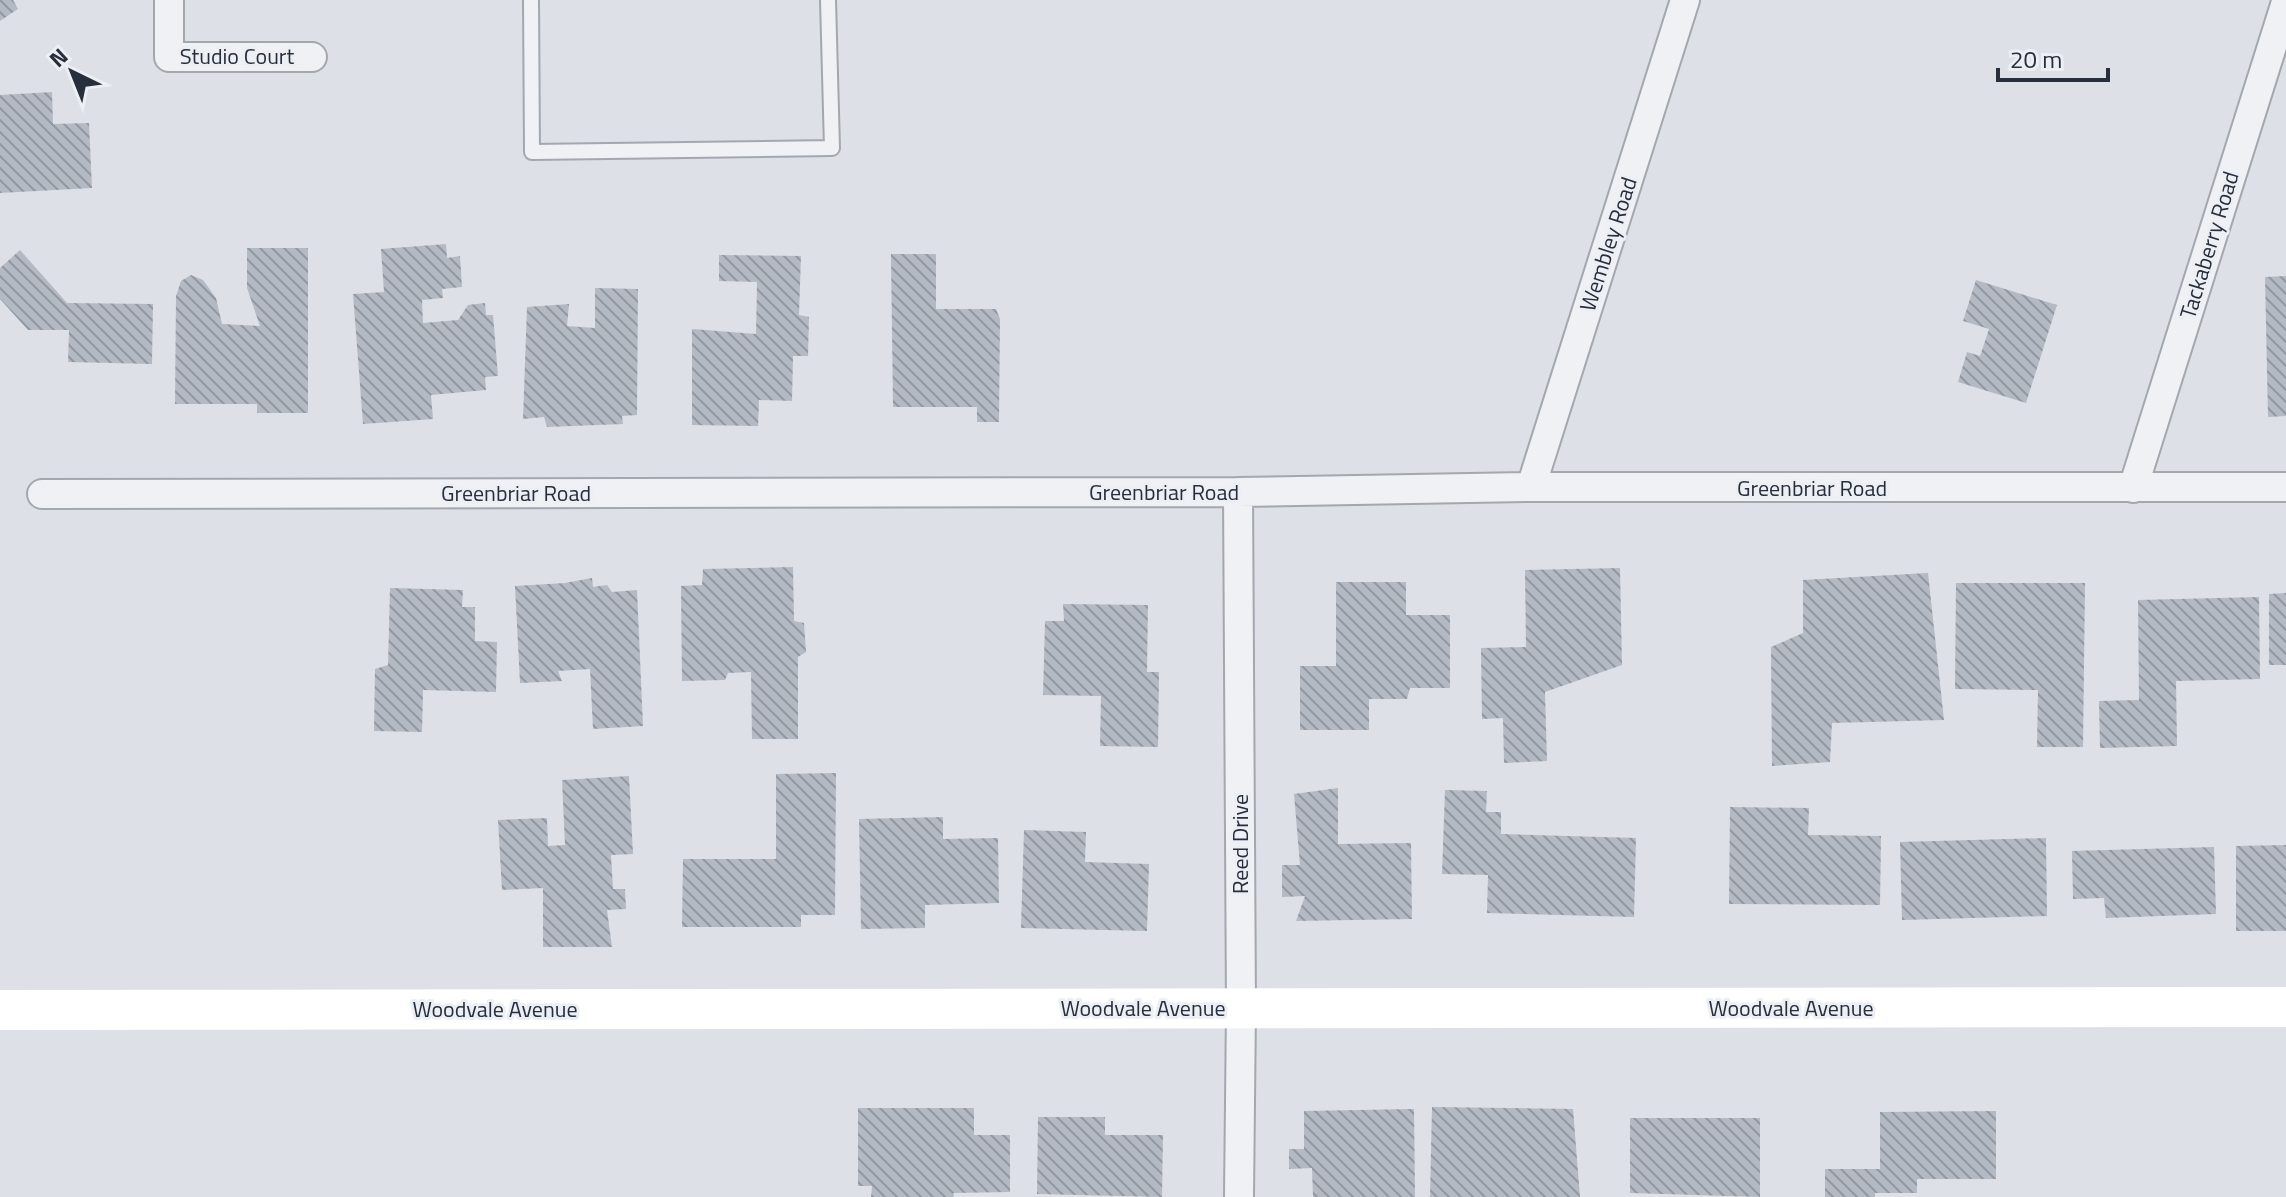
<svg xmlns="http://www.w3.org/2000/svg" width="2286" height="1197" viewBox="0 0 2286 1197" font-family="'Titillium Web',sans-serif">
	<defs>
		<pattern id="building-back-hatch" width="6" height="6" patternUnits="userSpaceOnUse" patternTransform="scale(2)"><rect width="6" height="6" fill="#b4bac3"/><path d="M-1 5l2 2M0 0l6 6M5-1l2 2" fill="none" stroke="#9298a0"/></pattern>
	</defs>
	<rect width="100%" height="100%" fill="#dde0e6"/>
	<path fill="url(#building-back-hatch)" d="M 0,0 L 13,0 L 18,9 L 0,21 Z
		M 52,92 L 53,124 L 89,123 L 92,188 L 0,193 L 0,95 Z
		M 446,244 L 447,258 L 460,256 L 462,287 L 442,289 L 443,298 L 422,300 L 423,323 L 458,320 L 468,305 L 485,303 L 486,315 L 493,315 L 498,376 L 485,377 L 486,390 L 431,395 L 433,419 L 363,424 L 353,294 L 384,292 L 381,249 Z
		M 247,248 L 308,248 L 308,413 L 257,413 L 257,404 L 175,404 L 176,296 L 181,281 L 191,275 L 203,280 L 216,298 L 222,324 L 260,326 L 247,288 Z
		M 20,250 L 67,303 L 153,304 L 152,364 L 68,362 L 69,330 L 28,330 L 0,299 L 0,268 Z
		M 891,254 L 936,254 L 936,309 L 996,309 L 1000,319 L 999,422 L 977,422 L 977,407 L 893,407 Z
		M 719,255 L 801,256 L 799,315 L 809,317 L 808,356 L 793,356 L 792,401 L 759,400 L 758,426 L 692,425 L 692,329 L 756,334 L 757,282 L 719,281 Z
		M 2286,276 L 2286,416 L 2268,417 L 2265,277 Z
		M 1976,280 L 2057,305 L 2026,403 L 1958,382 L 1967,352 L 1980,356 L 1989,329 L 1963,321 Z
		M 595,288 L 638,289 L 637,415 L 622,416 L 623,424 L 547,427 L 544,417 L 523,419 L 527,307 L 569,304 L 567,326 L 595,328 Z
		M 793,567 L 794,621 L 804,623 L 806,652 L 798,657 L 798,739 L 752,739 L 751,672 L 728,673 L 725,680 L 682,681 L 681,586 L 702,585 L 703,569 Z
		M 1620,568 L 1622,665 L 1545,692 L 1547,761 L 1504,763 L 1503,718 L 1482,719 L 1481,648 L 1526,647 L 1525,570 Z
		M 1928,573 L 1944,720 L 1832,723 L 1830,762 L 1772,766 L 1771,647 L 1803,633 L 1803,580 Z
		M 592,578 L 593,587 L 607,585 L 612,592 L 637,590 L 643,726 L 593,729 L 590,669 L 558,671 L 562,681 L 520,683 L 515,586 L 565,583 Z
		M 1336,582 L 1406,582 L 1406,615 L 1450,615 L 1450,688 L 1410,688 L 1407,699 L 1369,699 L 1369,730 L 1300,730 L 1300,666 L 1336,666 Z
		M 1956,583 L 2085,583 L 2083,747 L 2037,747 L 2038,690 L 1955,689 Z
		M 390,588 L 463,590 L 462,607 L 475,607 L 475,641 L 497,642 L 496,692 L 423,690 L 422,732 L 374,731 L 375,669 L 388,665 Z
		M 2286,593 L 2286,665 L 2269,665 L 2269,594 Z
		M 2259,597 L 2260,679 L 2176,681 L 2177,746 L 2100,748 L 2099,701 L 2139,700 L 2138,600 Z
		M 1063,604 L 1148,605 L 1147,672 L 1159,672 L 1158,747 L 1100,746 L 1101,696 L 1043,695 L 1045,621 L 1064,621 Z
		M 836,773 L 835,915 L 801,915 L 801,927 L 682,927 L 683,859 L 776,859 L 776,774 Z
		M 629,776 L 633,854 L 611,855 L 613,889 L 625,889 L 626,909 L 607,910 L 612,947 L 543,947 L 543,888 L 502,890 L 498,820 L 547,818 L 548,846 L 565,845 L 562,780 Z
		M 1338,788 L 1338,844 L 1411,843 L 1412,919 L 1296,921 L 1305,896 L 1282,897 L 1282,865 L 1300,865 L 1294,794 Z
		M 1445,790 L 1487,791 L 1486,812 L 1501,812 L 1501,834 L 1636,838 L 1634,917 L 1487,913 L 1488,875 L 1442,874 Z
		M 1730,807 L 1809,808 L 1808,835 L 1881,836 L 1880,905 L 1729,904 Z
		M 943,817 L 943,839 L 998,838 L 999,903 L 925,905 L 925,928 L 861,929 L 859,819 Z
		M 1024,830 L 1086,832 L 1085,862 L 1149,864 L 1147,931 L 1021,928 Z
		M 2046,838 L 2047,916 L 1902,920 L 1900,842 Z
		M 2286,845 L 2286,931 L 2236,931 L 2236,846 Z
		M 2214,847 L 2216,914 L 2106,918 L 2104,898 L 2073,899 L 2072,851 Z
		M 1432,1107 L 1573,1109 L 1580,1197 L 1430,1197 Z
		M 858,1108 L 974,1108 L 974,1135 L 1010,1135 L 1010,1192 L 953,1193 L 954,1197 L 871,1197 L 872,1186 L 858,1186 Z
		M 1414,1109 L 1415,1197 L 1313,1197 L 1312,1168 L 1289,1169 L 1289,1149 L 1304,1149 L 1304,1111 Z
		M 1996,1111 L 1996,1179 L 1917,1179 L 1917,1193 L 1875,1193 L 1875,1197 L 1825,1197 L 1825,1169 L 1880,1169 L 1880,1112 Z
		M 1038,1117 L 1105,1117 L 1105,1135 L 1163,1135 L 1162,1197 L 1037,1194 Z
		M 1630,1118 L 1760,1118 L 1760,1197 L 1630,1193 Z"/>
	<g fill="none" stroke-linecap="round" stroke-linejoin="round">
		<defs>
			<path id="lane" d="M 531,0 L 532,152 L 832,148 L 828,0"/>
			<path id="street" d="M 169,0 L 169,57 L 312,57
				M 1531,487 L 1685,0
				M 2133,488 L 2286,2
				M 1238,492 L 1241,1008 L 1239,1197
				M 42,494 L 1238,492 L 1531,487 L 2286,487"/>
		</defs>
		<use href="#lane" stroke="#a3a7b0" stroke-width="18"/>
		<use href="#street" stroke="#a3a7b0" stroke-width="32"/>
		<use href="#lane" stroke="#eff1f5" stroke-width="14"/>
		<use href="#street" stroke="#eff1f5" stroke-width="28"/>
		<path stroke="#fff" stroke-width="40" d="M 0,1010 L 2286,1007"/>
	</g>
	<g text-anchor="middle" stroke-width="6" stroke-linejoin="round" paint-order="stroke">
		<g font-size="22" fill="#272e3c" stroke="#eceff4">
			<text x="237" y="64">Studio Court</text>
			<text transform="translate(1608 244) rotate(-72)" y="8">Wembley Road</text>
			<text transform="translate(2209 245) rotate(-73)" y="8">Tackaberry Road</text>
			<text x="1812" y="496">Greenbriar Road</text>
			<text x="1164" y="500">Greenbriar Road</text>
			<text x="516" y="501">Greenbriar Road</text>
			<text transform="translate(1240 844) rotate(-90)" y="8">Reed Drive</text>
			<text x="1143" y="1016">Woodvale Avenue</text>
			<text x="1791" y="1016">Woodvale Avenue</text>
			<text x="495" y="1017">Woodvale Avenue</text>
		</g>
	</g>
	<g transform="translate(72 72) rotate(317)" stroke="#eceff4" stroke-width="6" paint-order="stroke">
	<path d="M0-6L14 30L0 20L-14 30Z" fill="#272e3c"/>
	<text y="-12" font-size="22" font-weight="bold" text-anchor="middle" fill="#272e3c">N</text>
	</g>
	<path d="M1998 68v12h110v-12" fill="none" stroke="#272e3c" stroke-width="4"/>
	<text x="2010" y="68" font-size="24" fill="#272e3c" stroke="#eceff4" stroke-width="6" paint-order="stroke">20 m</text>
</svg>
